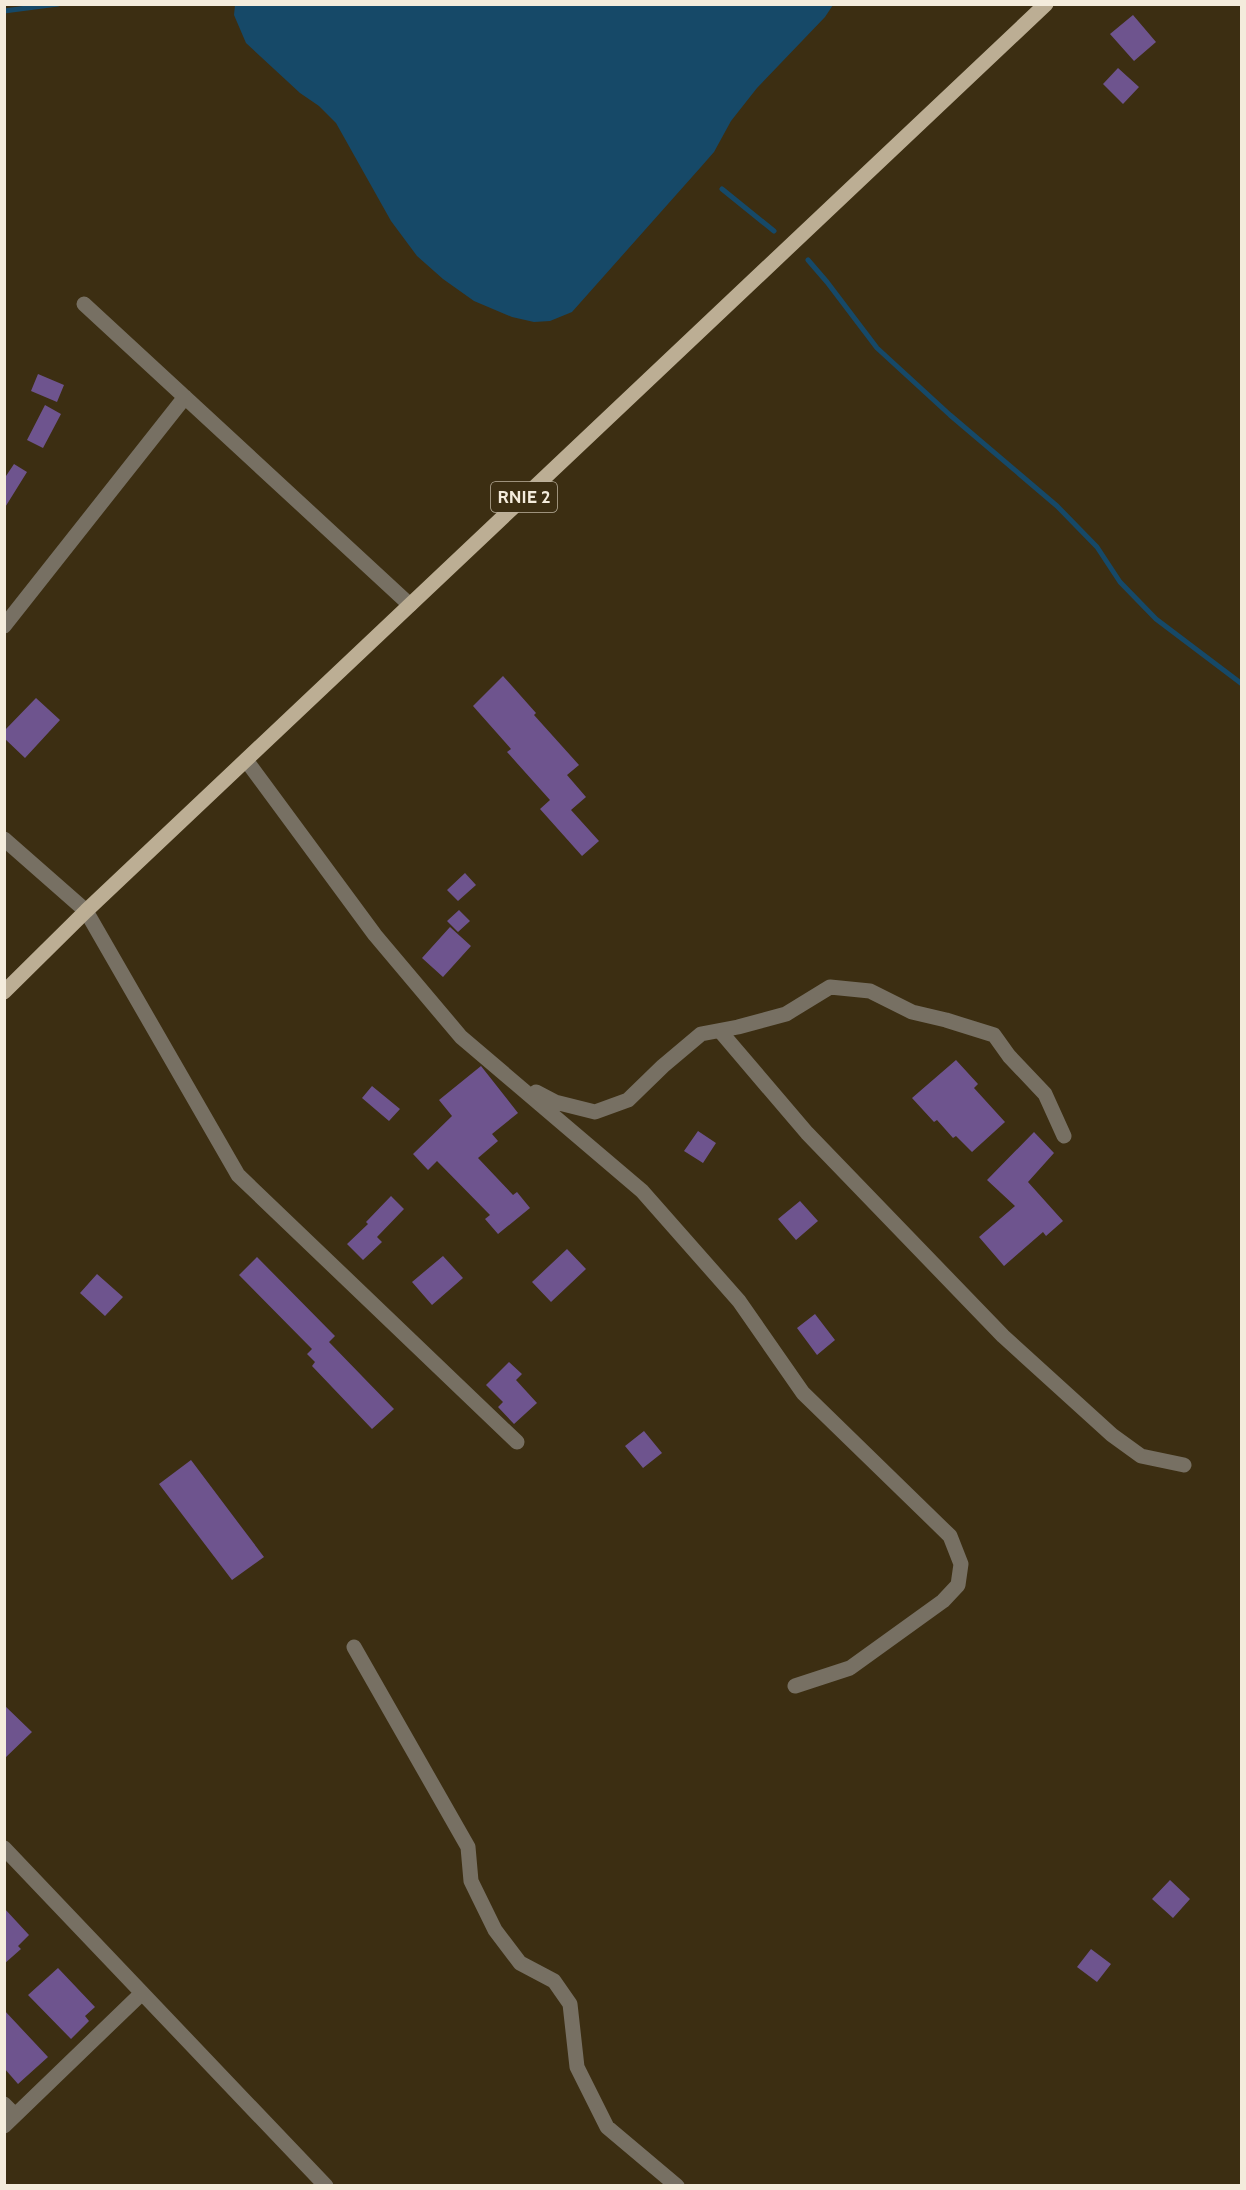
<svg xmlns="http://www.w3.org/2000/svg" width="1246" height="2190" viewBox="0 0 1246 2190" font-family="Cabin,sans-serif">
	<rect width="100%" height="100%" fill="#3c2e12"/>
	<path fill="#164968" d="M 235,5 L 833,4 L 833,5 L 825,17 L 757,88 L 731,121 L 714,152 L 700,168 L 572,312 L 550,321 L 534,322 L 512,317 L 474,301 L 443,279 L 417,256 L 391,221 L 336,123 L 319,106 L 300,93 L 246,43 L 234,15 Z"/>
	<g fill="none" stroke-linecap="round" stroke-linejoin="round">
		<path stroke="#164968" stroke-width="5" d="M 4,11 L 58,4
			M 722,189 L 774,231
			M 808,260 L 827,282 L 877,348 L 950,415 L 1057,506 L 1097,547 L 1120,582 L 1156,619 L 1242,684"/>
	</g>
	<path fill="#6e548e" d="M 1133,15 L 1156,42 L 1134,61 L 1110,34 Z
		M 1118,68 L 1139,87 L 1123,104 L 1103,84 Z
		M 38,374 L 64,385 L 57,402 L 31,391 Z
		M 45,405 L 61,414 L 43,448 L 27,440 Z
		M 14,464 L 27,472 L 4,509 L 4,479 Z
		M 503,676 L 536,713 L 534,715 L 579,765 L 567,775 L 586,797 L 571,810 L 599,841 L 582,856 L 540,809 L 550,800 L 507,752 L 511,749 L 473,706 Z
		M 36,698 L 60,720 L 25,758 L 4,738 L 4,731 Z
		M 465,873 L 476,885 L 458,901 L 447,890 Z
		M 459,910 L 470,921 L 458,932 L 447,921 Z
		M 450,927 L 471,946 L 443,977 L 422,958 Z
		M 956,1060 L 978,1084 L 974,1088 L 1005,1122 L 972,1152 L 956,1136 L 953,1138 L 937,1120 L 934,1122 L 912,1098 Z
		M 481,1066 L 518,1113 L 492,1134 L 498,1141 L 478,1158 L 513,1195 L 517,1192 L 530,1208 L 498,1234 L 485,1219 L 490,1215 L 437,1161 L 428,1170 L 413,1154 L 452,1116 L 439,1100 Z
		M 372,1086 L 400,1109 L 389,1121 L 362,1098 Z
		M 698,1131 L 716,1143 L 703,1163 L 684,1151 Z
		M 1034,1132 L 1054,1153 L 1028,1182 L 1063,1221 L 1046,1236 L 1043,1232 L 1004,1266 L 979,1237 L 1015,1206 L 987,1180 Z
		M 391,1196 L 404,1209 L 377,1237 L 382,1242 L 363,1260 L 347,1244 L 368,1224 L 366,1222 Z
		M 800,1201 L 818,1221 L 796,1240 L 778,1219 Z
		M 567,1249 L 586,1269 L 551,1302 L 532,1282 Z
		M 443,1256 L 463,1278 L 432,1305 L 412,1282 Z
		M 257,1257 L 335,1336 L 329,1342 L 394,1409 L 372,1429 L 312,1366 L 315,1362 L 307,1354 L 312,1349 L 239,1275 Z
		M 97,1274 L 123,1297 L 105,1316 L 80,1293 Z
		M 815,1314 L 835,1340 L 817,1355 L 797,1328 Z
		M 509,1362 L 522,1374 L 516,1380 L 537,1403 L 514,1424 L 498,1407 L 503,1402 L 486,1385 Z
		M 644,1431 L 662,1453 L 643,1468 L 625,1446 Z
		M 191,1460 L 264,1557 L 232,1580 L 159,1484 Z
		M 4,1705 L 32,1732 L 4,1759 Z
		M 1170,1880 L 1190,1899 L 1173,1918 L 1152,1899 Z
		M 4,1908 L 29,1935 L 18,1946 L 21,1949 L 4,1964 Z
		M 1091,1949 L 1111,1964 L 1097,1982 L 1077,1967 Z
		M 58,1968 L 95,2007 L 85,2016 L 89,2021 L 71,2039 L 28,1995 Z
		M 4,2010 L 48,2057 L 18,2084 L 4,2068 Z"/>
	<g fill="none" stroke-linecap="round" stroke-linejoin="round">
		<path stroke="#777063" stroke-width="15" d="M 84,304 L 410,605
			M 4,626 L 185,397
			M 246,760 L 375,935 L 461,1037 L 642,1191 L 739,1301 L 803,1393 L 950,1536 L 961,1564 L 958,1585 L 943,1601 L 850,1668 L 795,1686
			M 4,839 L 86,911 L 238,1175 L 517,1442
			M 720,1031 L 807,1133 L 1003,1336 L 1112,1435 L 1141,1456 L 1184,1465
			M 536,1092 L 555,1102 L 595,1112 L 628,1100 L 663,1066 L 701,1034 L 738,1027 L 786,1014 L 830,987 L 870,991 L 912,1012 L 946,1020 L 994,1035 L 1009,1056 L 1045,1094 L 1064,1136
			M 354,1647 L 468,1847 L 471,1881 L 495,1930 L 520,1963 L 554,1981 L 570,2004 L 577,2067 L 607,2127 L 677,2186
			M 4,1848 L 326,2186
			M 4,2104 L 15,2115
			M 4,2126 L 142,1993"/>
		<path stroke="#bcae94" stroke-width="15" d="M 4,992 L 86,911 L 1046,4"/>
	</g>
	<g text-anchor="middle" stroke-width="5" stroke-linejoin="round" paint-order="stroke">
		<rect fill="#3c2e12" stroke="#bdb39f" stroke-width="1.5" x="491" y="482" width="66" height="30" rx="4.5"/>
		<g font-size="18" font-weight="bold" fill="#f4ecdc">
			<text x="524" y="503">RNIE 2</text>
		</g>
	</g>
	<rect width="1246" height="2190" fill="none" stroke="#f4ecdc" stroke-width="12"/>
</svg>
